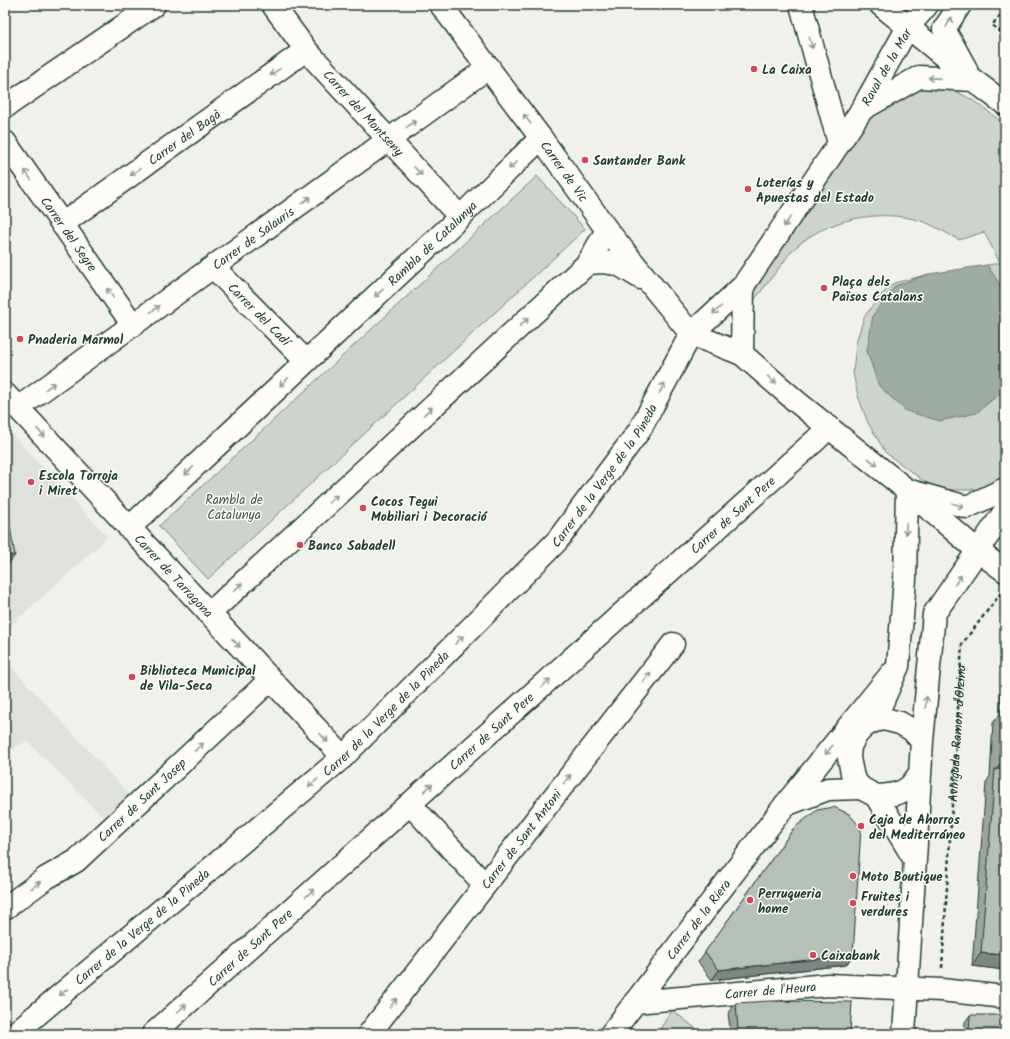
<svg xmlns="http://www.w3.org/2000/svg" width="1010" height="1039" viewBox="0 0 1010 1039" font-family="Kalam,sans-serif">
	<rect width="100%" height="100%" fill="#f0f1eb"/>
	<filter id="ink" filterUnits="userSpaceOnUse"><feTurbulence type="fractalNoise" baseFrequency=".025" numOctaves="2"/><feDisplacementMap in="SourceGraphic" scale="8" xChannelSelector="R" yChannelSelector="G"/><feConvolveMatrix kernelMatrix="1 2 1 2 8 2 1 2 1" color-interpolation-filters="sRGB"/></filter>
	<g filter="url(#ink)">
		<path fill="#dfe2dc" d="M 5,427 L 108,537 L 5,631 Z
			M 5,660 L 129,794 L 103,817 L 27,741 L 5,754 Z"/>
		<path fill="#cdd3cd" stroke="#768880" d="M 920,88 C 931,88 943,87 954,91 C 973,98 989,112 1005,125 L 1005,295 L 1002,288 L 987,265 L 1000,263 L 984,232 L 959,240 C 946,233 932,224 918,220 C 878,209 826,219 795,248 C 790,252 786,259 782,264 C 772,277 762,290 752,303 L 754,289 L 761,275 L 848,149 L 874,113 Z
			M 537,176 L 585,229 L 208,579 L 159,526 Z
			M 929,274 L 895,286 L 867,351 L 879,386 L 906,411 L 976,413 L 1004,390 L 1005,389 L 1005,475 L 993,483 L 977,489 L 968,490 L 956,490 L 943,489 L 931,485 L 921,479 L 886,453 L 868,423 L 858,396 L 853,373 L 856,343 L 864,317 L 879,297 L 894,283 Z
			M 672,1010 L 703,1034 L 657,1034 Z"/>
		<path fill="#9faca4" stroke="#6c8077" d="M 987,265 L 1002,288 L 1005,295 L 1004,390 L 976,413 L 940,421 L 906,411 L 879,386 L 867,351 L 873,315 L 895,286 L 929,274 Z"/>
		<g fill="none" stroke-linecap="round" stroke-linejoin="round">
			<defs>
				<g id="street">
					<path id="s2" d="M 273,5 L 306,50 L 460,217"/>
					<path id="s3" d="M 441,5 L 541,138 L 607,230 L 691,334 L 742,354"/>
					<path d="M 5,107 L 154,5"/>
					<path id="s4" d="M 5,142 L 133,325"/>
					<path id="s5" d="M 62,224 L 306,50"/>
					<path d="M 588,263 L 603,262 L 618,264 L 641,278"/>
					<path id="s6" d="M 213,267 L 306,361"/>
					<path id="s7" d="M 5,394 L 343,757"/>
					<path id="s8" d="M 18,408 L 489,67"/>
					<path d="M 907,490 L 978,551 L 1005,571"/>
					<path id="s9" d="M 129,528 L 460,217 L 541,138"/>
					<path d="M 209,614 L 588,263 L 607,230"/>
					<path d="M 410,804 L 485,885"/>
					<path d="M 785,805 L 828,789 L 861,788"/>
					<path id="s10" d="M 5,908 L 46,878 L 76,861 L 270,680"/>
					<path id="s11" d="M 635,1002 L 828,985 L 941,990 L 1005,997"/>
					<path id="s12" d="M 14,1034 L 343,757 L 557,541 L 639,431 L 691,334 L 743,286"/>
					<path id="s13" d="M 153,1034 L 817,439 L 829,427"/>
					<path id="s14" d="M 369,1034 L 673,644"/>
					<path id="s15" d="M 611,1034 L 785,805 L 891,674"/>
				</g>
				<path id="secondary" d="M 801,5 L 839,143
					M 881,5 L 973,80 L 1005,104
					M 927,5 L 908,27 L 861,111 L 743,286 L 742,354 L 797,402 L 907,490 L 967,507 L 1005,489
					M 960,5 L 944,29 L 966,69
					M 861,110 L 919,77 L 973,80
					M 874,721 L 898,666 L 905,579 L 907,490
					M 876,796 C 888,795 901,795 910,786 C 914,782 917,777 920,773
					M 915,860 L 876,796 L 861,788 L 853,778 L 849,758 L 850,746 L 857,734 L 865,726 L 874,721 L 884,719 L 900,723 L 912,730 L 922,741
					M 904,1034 L 915,860 L 922,741 L 934,614 L 1005,511"/>
			</defs>
			<use href="#street" stroke="#1f3d34" stroke-width="25"/>
			<use href="#secondary" stroke="#1f3d34" stroke-width="25"/>
			<g stroke="#1f3d34" stroke-width="2.5" stroke-dasharray="4 3" stroke-linecap="butt">
				<path d="M 1005,10 L 992,25 L 1005,35"/>
				<path id="s1" d="M 942,968 L 962,644 L 1001,593"/>
			</g>
			<use href="#street" stroke="#fdfcf7" stroke-width="22"/>
			<use href="#secondary" stroke="#fdfcf7" stroke-width="22"/>
		</g>
		<path fill="#9da49e" stroke="#1f3d34" d="M 1005,683 L 1005,970 L 972,966 L 986,783 L 990,776 L 993,723 L 1000,714 L 1001,690 Z
			M 794,828 L 853,955 L 846,965 L 712,980 L 698,962 Z
			M 736,1003 L 850,1034 L 731,1034 L 728,1014 Z
			M 970,1015 L 1005,1034 L 964,1034 L 965,1022 Z"/>
		<path fill="#7f8681" stroke="#1f3d34" d="M 15,555 L 8,565 L 5,565 L 5,556 Z
			M 1003,760 L 1005,760 L 1005,779 L 995,772 Z
			M 981,953 L 1005,955 L 1005,970 L 972,966 Z
			M 853,955 L 846,965 L 712,980 L 719,970 Z"/>
		<path fill="#b6bfb8" stroke="#1f3d34" d="M 5,499 L 15,555 L 5,556 Z
			M 1005,721 L 1005,760 L 1003,760 Z
			M 995,769 L 1005,770 L 1005,955 L 981,953 Z
			M 834,807 L 849,814 L 861,828 L 853,955 L 719,970 L 705,952 L 794,828 L 817,810 Z
			M 769,1001 L 852,1002 L 850,1034 L 743,1034 L 738,1030 L 736,1003 Z
			M 970,1015 L 1005,1015 L 1005,1034 L 969,1034 Z"/>
		<defs><path id="oneway-shaft" d="M-6 0H5M1.5-3L5.5 0L1.5 3" fill="none" stroke-width="1.6" stroke-linecap="round" stroke-linejoin="round"/></defs>
		<g stroke="#8e9c96">
			<use href="#oneway-shaft" transform="translate(949 22) rotate(-58)"/>
			<use href="#oneway-shaft" transform="translate(811 43) rotate(74)"/>
			<use href="#oneway-shaft" transform="translate(275 72) rotate(145)"/>
			<use href="#oneway-shaft" transform="translate(934 78) rotate(-176)"/>
			<use href="#oneway-shaft" transform="translate(527 119) rotate(-127)"/>
			<use href="#oneway-shaft" transform="translate(411 124) rotate(-36)"/>
			<use href="#oneway-shaft" transform="translate(513 165) rotate(136)"/>
			<use href="#oneway-shaft" transform="translate(418 171) rotate(47)"/>
			<use href="#oneway-shaft" transform="translate(135 172) rotate(145)"/>
			<use href="#oneway-shaft" transform="translate(28 175) rotate(-125)"/>
			<use href="#oneway-shaft" transform="translate(306 200) rotate(-36)"/>
			<use href="#oneway-shaft" transform="translate(787 222) rotate(124)"/>
			<use href="#oneway-shaft" transform="translate(110 293) rotate(-125)"/>
			<use href="#oneway-shaft" transform="translate(379 293) rotate(137)"/>
			<use href="#oneway-shaft" transform="translate(155 309) rotate(-36)"/>
			<use href="#oneway-shaft" transform="translate(717 310) rotate(138)"/>
			<use href="#oneway-shaft" transform="translate(524 322) rotate(-43)"/>
			<use href="#oneway-shaft" transform="translate(772 380) rotate(41)"/>
			<use href="#oneway-shaft" transform="translate(284 382) rotate(137)"/>
			<use href="#oneway-shaft" transform="translate(50 386) rotate(-36)"/>
			<use href="#oneway-shaft" transform="translate(662 388) rotate(-62)"/>
			<use href="#oneway-shaft" transform="translate(428 411) rotate(-43)"/>
			<use href="#oneway-shaft" transform="translate(41 433) rotate(47)"/>
			<use href="#oneway-shaft" transform="translate(873 462) rotate(38)"/>
			<use href="#oneway-shaft" transform="translate(189 471) rotate(137)"/>
			<use href="#oneway-shaft" transform="translate(333 499) rotate(-43)"/>
			<use href="#oneway-shaft" transform="translate(958 505) rotate(17)"/>
			<use href="#oneway-shaft" transform="translate(906 529) rotate(92)"/>
			<use href="#oneway-shaft" transform="translate(958 580) rotate(-56)"/>
			<use href="#oneway-shaft" transform="translate(238 587) rotate(-43)"/>
			<use href="#oneway-shaft" transform="translate(459 640) rotate(-45)"/>
			<use href="#oneway-shaft" transform="translate(236 643) rotate(47)"/>
			<use href="#oneway-shaft" transform="translate(647 677) rotate(-52)"/>
			<use href="#oneway-shaft" transform="translate(546 683) rotate(-42)"/>
			<use href="#oneway-shaft" transform="translate(926 702) rotate(-84)"/>
			<use href="#oneway-shaft" transform="translate(324 738) rotate(47)"/>
			<use href="#oneway-shaft" transform="translate(199 747) rotate(-43)"/>
			<use href="#oneway-shaft" transform="translate(829 750) rotate(129)"/>
			<use href="#oneway-shaft" transform="translate(567 779) rotate(-52)"/>
			<use href="#oneway-shaft" transform="translate(313 783) rotate(140)"/>
			<use href="#oneway-shaft" transform="translate(428 788) rotate(-42)"/>
			<use href="#oneway-shaft" transform="translate(36 885) rotate(-37)"/>
			<use href="#oneway-shaft" transform="translate(310 893) rotate(-42)"/>
			<use href="#oneway-shaft" transform="translate(64 992) rotate(140)"/>
			<use href="#oneway-shaft" transform="translate(393 1003) rotate(-52)"/>
			<use href="#oneway-shaft" transform="translate(182 1008) rotate(-42)"/>
		</g>
	</g>
	<g fill="#d1495b" stroke="#fdfcf7" stroke-width="1.5">
		<circle cx="754" cy="69" r="4"/>
		<circle cx="585" cy="160" r="4"/>
		<circle cx="748" cy="189" r="4"/>
		<circle cx="824" cy="288" r="4"/>
		<circle cx="20" cy="339" r="4"/>
		<circle cx="31" cy="482" r="4"/>
		<circle cx="363" cy="508" r="4"/>
		<circle cx="300" cy="545" r="4"/>
		<circle cx="132" cy="677" r="4"/>
		<circle cx="861" cy="826" r="4"/>
		<circle cx="853" cy="876" r="4"/>
		<circle cx="750" cy="900" r="4"/>
		<circle cx="853" cy="903" r="4"/>
		<circle cx="813" cy="955" r="4"/>
	</g>
	<g text-anchor="middle" stroke-width="3" stroke-linejoin="round" paint-order="stroke">
		<g font-size="13" fill="#1f3d34" stroke="#fdfcf7">
			<text transform="translate(886 67) rotate(-60)" y="5">Raval de la Mar</text>
			<text dy="5" stroke="none"><textPath href="#s2" startOffset="141">Carrer del Montseny</textPath></text>
			<text dy="5" stroke="none"><textPath href="#s5" startOffset="150">Carrer del Bagà</textPath></text>
			<text dy="5" stroke="none"><textPath href="#s3" startOffset="207">Carrer de Vic</textPath></text>
			<text dy="5" stroke="none"><textPath href="#s4" startOffset="112">Carrer del Segre</textPath></text>
			<text dy="5" stroke="none"><textPath href="#s8" startOffset="290">Carrer de Salauris</textPath></text>
			<text dy="5" stroke="none"><textPath href="#s9" startOffset="416">Rambla de Catalunya</textPath></text>
			<text dy="5" stroke="none"><textPath href="#s6" startOffset="66">Carrer del Cadí</textPath></text>
			<text dy="5" stroke="none"><textPath href="#s12" startOffset="815">Carrer de la Verge de la Pineda</textPath></text>
			<text dy="5" stroke="none"><textPath href="#s13" startOffset="778">Carrer de Sant Pere</textPath></text>
			<text dy="5" stroke="none"><textPath href="#s7" startOffset="248">Carrer de Tarragona</textPath></text>
			<text dy="5" stroke="none"><textPath href="#s12" startOffset="491">Carrer de la Verge de la Pineda</textPath></text>
			<text dy="5" stroke="none"><textPath href="#s13" startOffset="454">Carrer de Sant Pere</textPath></text>
			<text dy="5" stroke="none"><textPath href="#s1" startOffset="235">Avinguda Ramon d'Olzina</textPath></text>
			<text dy="5" stroke="none"><textPath href="#s10" startOffset="175">Carrer de Sant Josep</textPath></text>
			<text dy="5" stroke="none"><textPath href="#s14" startOffset="247">Carrer de Sant Antoni</textPath></text>
			<text dy="5" stroke="none"><textPath href="#s15" startOffset="144">Carrer de la Riera</textPath></text>
			<text dy="5" stroke="none"><textPath href="#s12" startOffset="167">Carrer de la Verge de la Pineda</textPath></text>
			<text dy="5" stroke="none"><textPath href="#s13" startOffset="130">Carrer de Sant Pere</textPath></text>
			<text dy="5" stroke="none"><textPath href="#s11" startOffset="136">Carrer de l'Heura</textPath></text>
		</g>
		<g font-size="13" font-weight="bold" fill="#1f3d34" stroke="#fdfcf7" text-anchor="start">
			<text x="762" y="74">La Caixa</text>
			<text x="593" y="165">Santander Bank</text>
			<text x="756" y="187">Loterías y<tspan x="756" dy="15">Apuestas del Estado</tspan></text>
			<text x="832" y="286">Plaça dels<tspan x="832" dy="15">Països Catalans</tspan></text>
			<text x="28" y="344">Pnaderia Marmol</text>
			<text x="39" y="480">Escola Torroja<tspan x="39" dy="15">i Miret</tspan></text>
			<text x="371" y="506">Cocos Tegui<tspan x="371" dy="15">Mobiliari i Decoració</tspan></text>
			<text x="308" y="550">Banco Sabadell</text>
			<text x="140" y="675">Biblioteca Municipal<tspan x="140" dy="15">de Vila-Seca</tspan></text>
			<text x="869" y="824">Caja de Ahorros<tspan x="869" dy="15">del Mediterráneo</tspan></text>
			<text x="861" y="881">Moto Boutique</text>
			<text x="758" y="898">Perruqueria<tspan x="758" dy="15">home</tspan></text>
			<text x="861" y="901">Fruites i<tspan x="861" dy="15">verdures</tspan></text>
			<text x="821" y="960">Caixabank</text>
		</g>
		<g font-size="13" fill="#425b53" stroke="#fdfcf7">
			<text x="234" y="504">Rambla de<tspan x="234" dy="15">Catalunya</tspan></text>
		</g>
	</g>
	<rect width="1010" height="1039" fill="none" stroke="#fdfcf7" stroke-width="20"/>
	<rect x="10" y="10" width="990" height="1019" fill="none" stroke="#1f3d34" stroke-width="1.5" filter="url(#ink)"/>
</svg>
